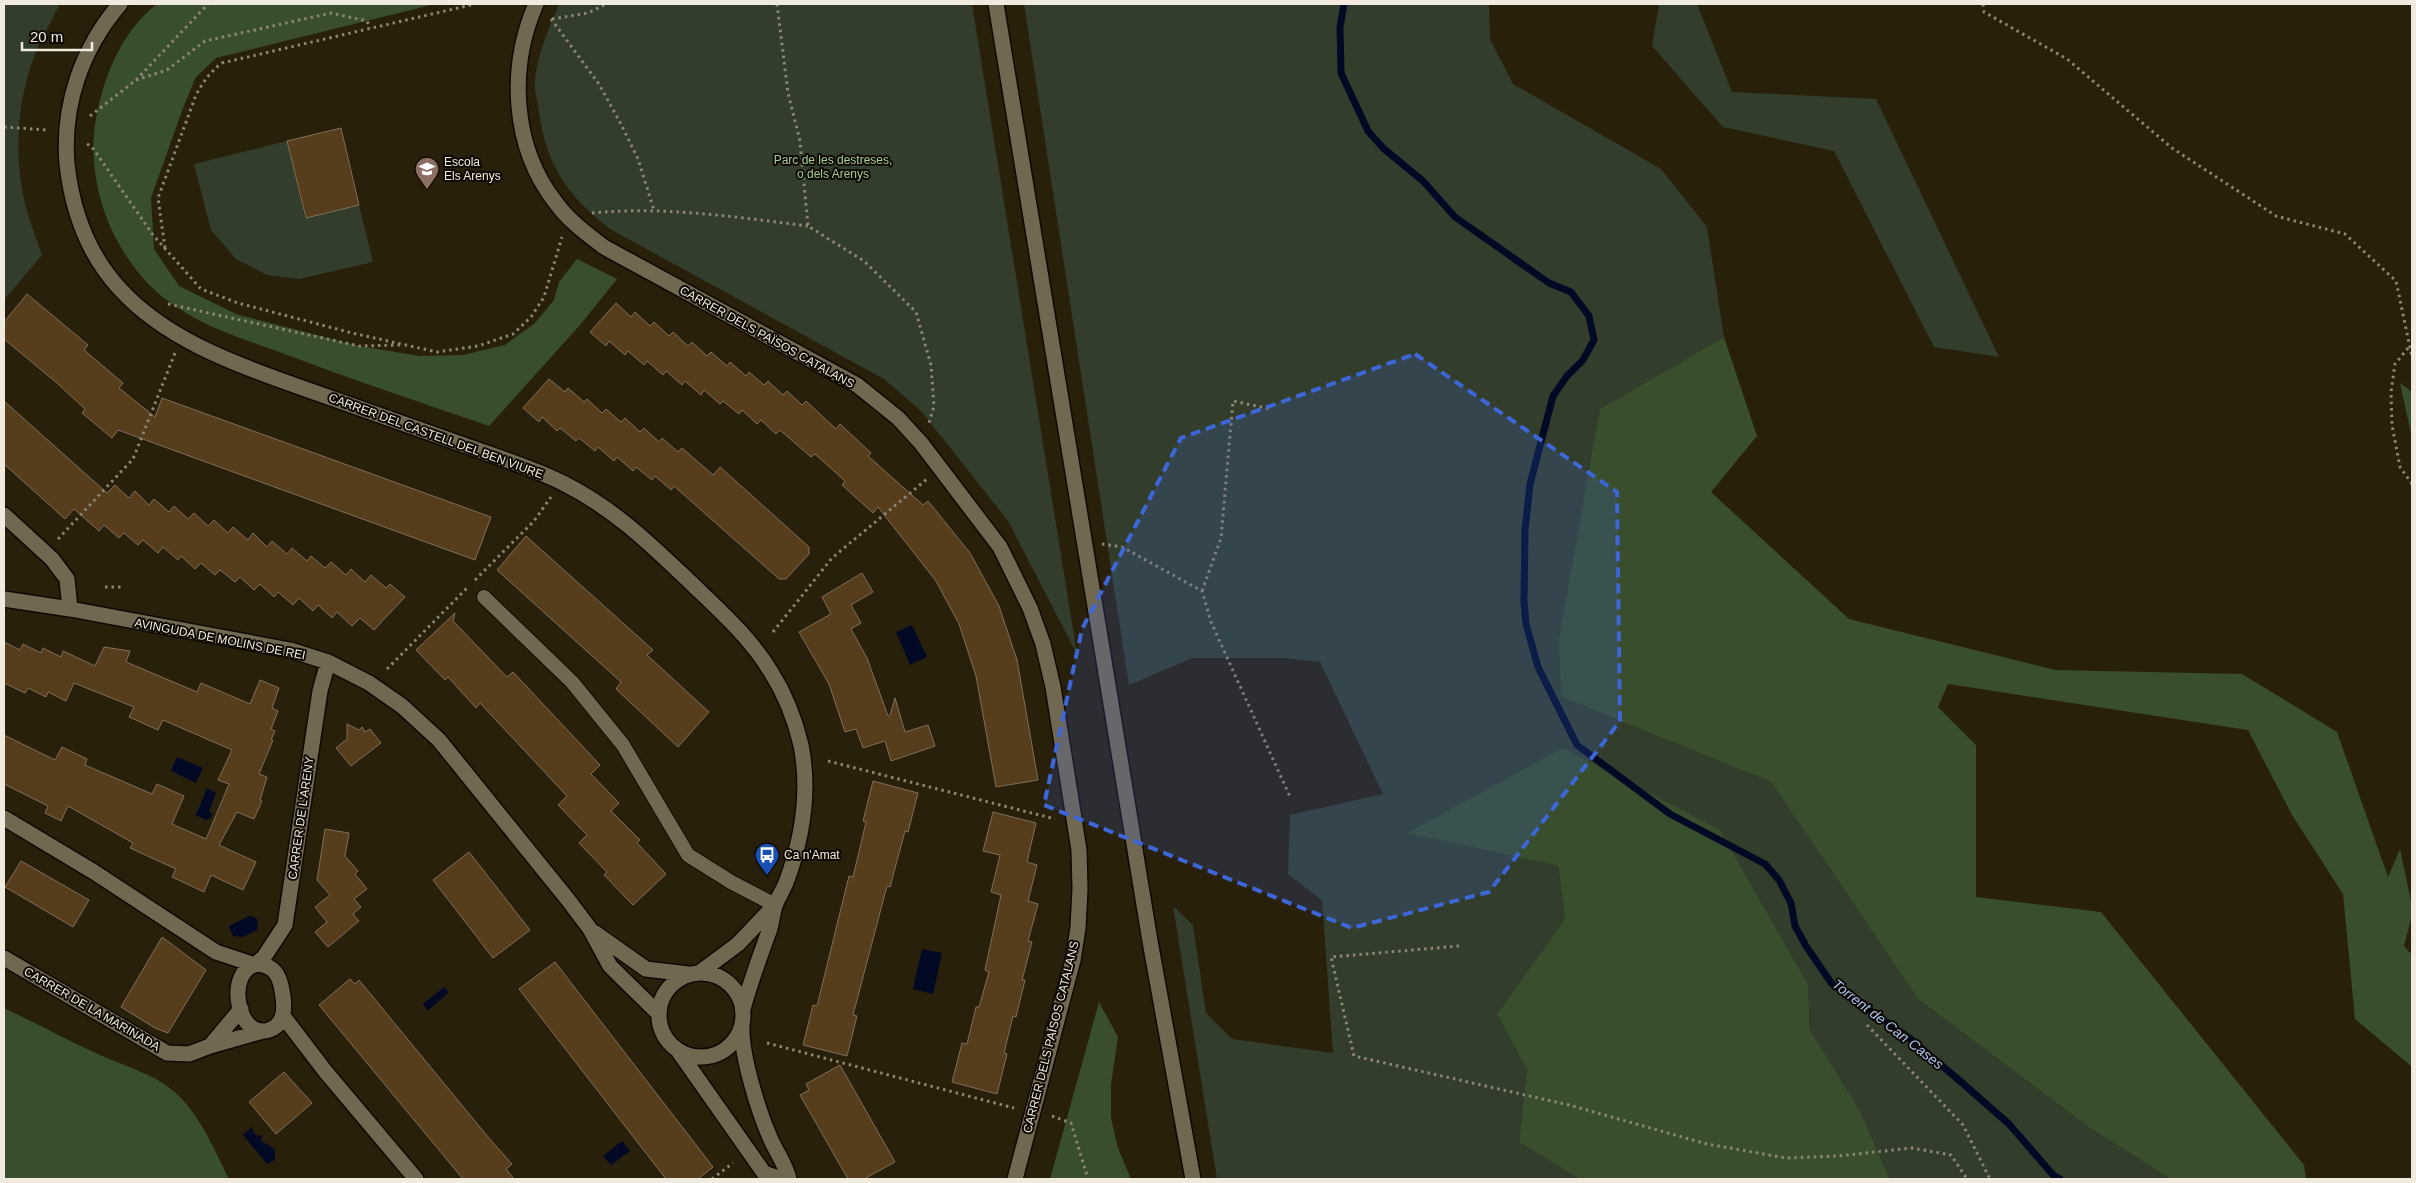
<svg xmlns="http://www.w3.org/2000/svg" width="2416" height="1183" viewBox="0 0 2416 1183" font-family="Arial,sans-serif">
	<rect width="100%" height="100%" fill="#28200b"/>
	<path fill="#323e2b" d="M 4,4 L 60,4 C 52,20 43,35 36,52 C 16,100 13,161 27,211 C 31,226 37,240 42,255 L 4,300 Z
		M 559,4 L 972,4 L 1077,654 L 1008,521 L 922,412 L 884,379 L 610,229 C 567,195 547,167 539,112 C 538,102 534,91 535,81 C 537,55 549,28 559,4 Z
		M 1024,4 L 1489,4 L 1490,39 L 1513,84 L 1661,169 L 1707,227 L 1724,337 L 1600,409 L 1561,697 L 1771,782 L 1918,999 L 2087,1126 L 2170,1179 L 1890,1179 L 1859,1109 L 1810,1030 L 1808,984 L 1720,830 L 1408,833 L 1558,866 L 1565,919 L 1497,1014 L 1527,1070 L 1519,1142 L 1579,1179 L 1217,1179 L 1173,906 L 1193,925 L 1206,1013 L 1232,1039 L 1333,1053 L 1322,900 L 1288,874 L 1290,815 L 1383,794 L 1320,662 L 1284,658 L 1192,658 L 1129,685 Z
		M 1659,4 L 1697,4 L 1732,92 L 1876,99 L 1999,357 L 1934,347 L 1834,151 L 1723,127 L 1652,46 Z
		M 287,141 L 305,218 L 359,205 L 373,262 L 299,279 L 267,275 L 236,259 L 211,230 L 194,164 Z"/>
	<path fill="#394e2d" d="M 157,4 L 435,4 L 216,58 L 196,77 L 183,108 L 151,198 L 154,249 L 179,286 L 236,314 L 359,346 L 420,356 L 463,355 L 505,345 L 535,323 L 554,300 L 559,282 L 577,259 L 617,279 L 580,325 L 489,426 C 420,402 350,379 282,353 C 246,340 207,328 175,306 C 118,268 86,192 95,125 C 102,81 120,32 157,4 Z
		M 1724,337 L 1757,436 L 1711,492 L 1849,619 L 2055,670 L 2242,674 L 2337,732 L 2388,877 L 2400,849 L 2412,906 L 2412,915 L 2404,946 L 2412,955 L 2412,1072 L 2411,1066 L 2355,1019 L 2343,894 L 2292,815 L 2248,730 L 1948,684 L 1938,707 L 1976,745 L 1976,897 L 2101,912 L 2304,1165 L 2306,1179 L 2170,1179 L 2087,1126 L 1918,999 L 1771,782 L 1561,697 L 1559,638 L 1600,409 Z
		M 2400,383 L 2412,392 L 2412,438 Z
		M 1563,748 L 1720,830 L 1808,984 L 1810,1030 L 1859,1109 L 1890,1179 L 1579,1179 L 1519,1142 L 1527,1070 L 1497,1014 L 1565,919 L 1558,866 L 1407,833 Z
		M 1099,1002 L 1118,1037 L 1111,1084 L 1111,1118 L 1118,1148 L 1131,1179 L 1050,1179 Z
		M 4,1008 C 36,1023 67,1040 100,1055 C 126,1067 156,1074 178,1095 C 202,1119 214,1149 229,1179 L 4,1179 Z"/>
	<path fill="#010924" d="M 912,625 L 927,657 L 910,665 L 896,632 Z
		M 177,757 L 203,768 L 196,783 L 171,771 Z
		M 207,788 L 216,793 L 209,811 L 212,814 L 211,818 L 206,820 L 196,815 Z
		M 249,916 L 255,917 L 258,920 L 257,930 L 243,937 L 233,936 L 229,926 Z
		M 922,949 L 942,953 L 933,994 L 913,989 Z
		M 444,987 L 449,992 L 428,1011 L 423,1004 Z
		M 252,1127 L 255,1135 L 262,1136 L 261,1141 L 275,1149 L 275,1160 L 267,1164 L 243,1135 Z
		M 622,1141 L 630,1151 L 611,1165 L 603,1156 Z"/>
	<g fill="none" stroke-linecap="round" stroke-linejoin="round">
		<path stroke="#010924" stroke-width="7" d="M 1344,4 L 1340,27 L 1341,73 L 1368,131 L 1383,148 L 1423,181 L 1455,217 L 1549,283 L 1571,292 L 1589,316 L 1594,340 L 1583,360 L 1567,376 L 1553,396 L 1530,484 L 1525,530 L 1524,601 L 1526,624 L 1538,667 L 1577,745 L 1670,814 L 1765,864 L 1779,880 L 1791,903 L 1795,926 L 1806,946 L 1832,984 L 1908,1037 L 1960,1081 L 2009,1124 L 2054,1176 L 2060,1179"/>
	</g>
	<path fill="#563e1c" stroke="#7f6f5a" d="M 341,128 L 359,205 L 306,218 L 287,141 Z
		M 27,294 L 88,345 L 84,350 L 123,383 L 119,388 L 155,417 L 162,398 L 491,517 L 475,560 L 118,430 L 112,438 L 82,413 L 85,409 L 57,383 L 4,339 L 4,322 Z
		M 616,303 L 631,317 L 635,312 L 650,326 L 654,322 L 669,336 L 673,332 L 688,346 L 692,342 L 707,356 L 711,352 L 727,366 L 730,362 L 746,376 L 749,372 L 764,385 L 768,381 L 783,395 L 787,391 L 802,405 L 806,401 L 836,429 L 840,424 L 871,453 L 868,456 L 923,505 L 928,501 L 970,553 L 999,606 L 1017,660 L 1038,780 L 996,787 L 976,676 L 959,624 L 936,581 L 878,507 L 873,513 L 842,485 L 845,481 L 815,454 L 811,457 L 780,430 L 776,434 L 761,420 L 757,424 L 742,410 L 739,414 L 723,401 L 720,404 L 704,390 L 701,395 L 685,381 L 682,385 L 666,371 L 663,375 L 647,361 L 644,365 L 628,351 L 625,355 L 609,341 L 606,346 L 590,332 Z
		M 549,379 L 565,392 L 568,388 L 584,402 L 587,399 L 602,413 L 606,409 L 621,422 L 625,418 L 640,432 L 644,428 L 659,442 L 662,438 L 678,452 L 682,448 L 713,475 L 720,467 L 809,547 L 809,554 L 786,579 L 779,579 L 674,486 L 671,490 L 655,476 L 652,480 L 636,467 L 633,471 L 617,457 L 614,461 L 598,447 L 595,451 L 579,438 L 576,441 L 560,428 L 557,431 L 542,417 L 539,422 L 523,408 Z
		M 4,401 L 107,493 L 115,485 L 129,498 L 135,491 L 149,505 L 154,499 L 169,512 L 174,506 L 188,519 L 194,513 L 208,526 L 214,520 L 228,533 L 233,527 L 248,540 L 253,533 L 267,547 L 272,541 L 287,554 L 292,548 L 307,561 L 311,556 L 325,568 L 331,562 L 346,575 L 351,569 L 365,582 L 371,575 L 386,588 L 390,584 L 405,597 L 374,630 L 360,618 L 352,626 L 337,612 L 332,618 L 318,605 L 313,611 L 299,598 L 293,605 L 278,592 L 274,597 L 260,584 L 254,590 L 240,577 L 235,582 L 220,570 L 215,575 L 201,563 L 195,569 L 181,556 L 178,560 L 163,547 L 158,553 L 143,540 L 138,545 L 124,533 L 119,538 L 104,525 L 99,531 L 74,509 L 65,519 L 4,464 Z
		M 526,536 L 653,650 L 647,655 L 709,712 L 678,747 L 616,689 L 621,682 L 497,570 Z
		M 862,573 L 873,592 L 851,605 L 861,623 L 851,629 L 867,658 L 888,716 L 890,715 L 895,698 L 905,732 L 928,725 L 935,746 L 891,761 L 885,741 L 863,748 L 856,729 L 845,732 L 829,684 L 799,632 L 831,614 L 822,597 Z
		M 455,613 L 453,621 L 507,677 L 513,672 L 600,765 L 591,774 L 619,803 L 611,811 L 640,840 L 637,843 L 666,874 L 633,905 L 604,875 L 607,872 L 579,843 L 587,835 L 558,805 L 567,796 L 480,703 L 476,708 L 448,677 L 445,680 L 416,650 Z
		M 4,642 L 20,650 L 23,644 L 41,653 L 43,648 L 61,657 L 63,651 L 95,666 L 104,647 L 130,651 L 126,662 L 197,692 L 201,683 L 250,704 L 260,680 L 279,688 L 272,708 L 278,711 L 271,729 L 275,731 L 271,740 L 273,740 L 259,774 L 267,777 L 260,800 L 262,801 L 254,819 L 237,812 L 219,845 L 256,862 L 243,890 L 211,875 L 204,892 L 172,877 L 176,869 L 130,848 L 133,843 L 68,806 L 61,821 L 45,813 L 48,806 L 4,784 L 4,735 L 55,760 L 62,747 L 87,759 L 85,765 L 152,794 L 157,784 L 184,796 L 172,824 L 206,839 L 229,784 L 218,780 L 232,750 L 163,720 L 158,730 L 129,717 L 134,707 L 74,683 L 66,701 L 48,692 L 46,697 L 28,688 L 25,693 L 4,683 Z
		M 347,724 L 359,730 L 362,727 L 365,732 L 370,729 L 381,743 L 351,766 L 336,748 L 347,739 Z
		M 873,781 L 918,793 L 908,832 L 905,831 L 890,887 L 887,886 L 853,1015 L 857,1016 L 847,1056 L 803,1045 L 813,1005 L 817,1006 L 849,876 L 853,877 L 866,822 L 863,821 Z
		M 993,812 L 1036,823 L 1027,862 L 1037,865 L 1028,901 L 1038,904 L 1028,941 L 1032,942 L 1022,980 L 1025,980 L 1016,1017 L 1013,1016 L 1004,1053 L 1007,1054 L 997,1094 L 952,1082 L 962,1043 L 967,1044 L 976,1007 L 979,1007 L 989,972 L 985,970 L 1001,895 L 991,892 L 1000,855 L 983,851 Z
		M 325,829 L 349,833 L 345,856 L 358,871 L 355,874 L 367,889 L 354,899 L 361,907 L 353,914 L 359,921 L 328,947 L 315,932 L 327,922 L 315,907 L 330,895 L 317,880 Z
		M 469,852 L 530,930 L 493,958 L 433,880 Z
		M 21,861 L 89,900 L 73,927 L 5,887 Z
		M 162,937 L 206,970 L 168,1033 L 155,1028 L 121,1007 Z
		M 555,962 L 713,1167 L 698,1179 L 666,1179 L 519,989 Z
		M 350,979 L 355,984 L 359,980 L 488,1137 L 512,1164 L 506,1169 L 514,1179 L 463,1179 L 319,1005 Z
		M 840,1065 L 895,1162 L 864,1179 L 848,1179 L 800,1095 L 809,1090 L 806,1084 Z
		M 284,1072 L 312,1103 L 276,1134 L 249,1102 Z"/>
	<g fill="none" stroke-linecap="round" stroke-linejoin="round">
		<defs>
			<path id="service" d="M 484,597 L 572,682 L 623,745 L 688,855 L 731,882 L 775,905"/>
			<path id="minor" d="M 120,4 C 82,48 62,105 67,164 C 72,209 88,254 119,288 C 164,338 232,363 294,385 C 350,405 407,425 464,445 C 497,457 533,468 565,484 C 614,509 649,543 689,581 C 718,609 750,637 771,672 C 785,694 795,720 801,745 C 810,791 803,836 787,880 C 784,889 778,897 775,906 C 772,915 772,925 768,934 C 759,959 750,983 743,1009
				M 536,4 C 508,68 512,147 556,203 C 569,221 587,234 604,247 L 857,385 L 898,418 L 921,443 L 1000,547 L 1030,608 L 1043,644 L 1053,687 L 1079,850 L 1080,889 L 1078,928 L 1073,960 L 1015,1179
				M 4,515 L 52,559 L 67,579 L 70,609
				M 4,599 L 70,609 L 290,650 L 328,662 L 369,683 L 402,706 L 439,740 L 569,901 L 590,929 L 610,966 L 658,1013
				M 4,818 L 94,872 L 216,952 L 255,965
				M 595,933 L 646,969 L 688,974
				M 4,958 L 167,1053 L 189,1054 L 210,1046 L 263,1031
				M 258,964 C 265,965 271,967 275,972 C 282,980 286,1007 282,1017 C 280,1023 276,1028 269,1030 C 237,1041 224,969 258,964 Z
				M 255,965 L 264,957 L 285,925 L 320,691 L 328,662
				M659 1015a42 42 0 1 1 84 0a42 42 0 1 1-84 0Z
				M 699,973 L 738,944 L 775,905
				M 283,1016 L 325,1071 L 416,1179
				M 742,1027 C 741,1056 759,1113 771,1140 C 777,1153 786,1165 789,1179
				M 210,1046 L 241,1009
				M 679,1052 L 764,1173 L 782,1179"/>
			<path id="tertiary" d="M 996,4 L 1150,941 L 1193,1179"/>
		</defs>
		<use href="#service" stroke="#110900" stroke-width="16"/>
		<use href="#minor" stroke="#110900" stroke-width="18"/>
		<use href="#tertiary" stroke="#110900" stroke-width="18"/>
		<path stroke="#8c8675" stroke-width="3" stroke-dasharray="2.5 4" stroke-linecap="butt" d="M 777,4 L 788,93 L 800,141 L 808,226 L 864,261 L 916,312 L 931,365 L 934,406 L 929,423
			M 1983,4 L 1984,12 L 2067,59 L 2172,148 L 2276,216 L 2345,234 L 2396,281 L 2412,357
			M 551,19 L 599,84 L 621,124 L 638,159 L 654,210
			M 552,19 L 588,13 L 606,4
			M 136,80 L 167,70 L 205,41 L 331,13 L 367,21 L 370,28
			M 90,116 L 136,80 L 208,4
			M 4,127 L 48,130
			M 87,144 L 92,147 L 153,235 L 201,289 L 238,303 L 352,333 L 437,352 L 478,346 L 513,334 L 531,317 L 544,297 L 562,237
			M 592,213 C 664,206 736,217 808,226
			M 165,248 L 158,198 L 196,95 C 203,82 210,72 222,63 L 475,4
			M 168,304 L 359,346 L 400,345
			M 2408,348 L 2395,364 L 2391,392 L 2392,425 L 2400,467 L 2412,484
			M 58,539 L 133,459 L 175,353
			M 1102,544 L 1122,547 L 1202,591 L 1211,622 L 1291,799
			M 475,580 L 534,521 L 551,497
			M 105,587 L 121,587
			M 1202,591 L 1221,538 L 1233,401 L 1271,409
			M 773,632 L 832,558 L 927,479
			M 387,669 L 467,588
			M 828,761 L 1055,819
			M 1459,946 L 1331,957 L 1354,1056 L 1569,1105 L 1707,1144 L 1786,1158 L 1838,1156 L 1912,1148 L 1951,1155 L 1967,1179
			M 1867,1025 L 1963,1125 L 1990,1179
			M 767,1043 L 1014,1108
			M 1052,1116 L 1071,1123 L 1088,1179
			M 712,1179 L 733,1163"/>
		<use href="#service" stroke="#716851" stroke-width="14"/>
		<use href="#minor" stroke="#716851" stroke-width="15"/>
		<use href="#tertiary" stroke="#716851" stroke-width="15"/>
	</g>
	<path fill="#3d66d9" fill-opacity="0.2" stroke="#3d66d9" stroke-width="4" stroke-dasharray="10 6" stroke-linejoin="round" d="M 1415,354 L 1617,492 L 1620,721 L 1489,892 L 1352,928 L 1044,805 L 1082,629 L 1181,438 Z"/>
	<defs>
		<symbol id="school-pin" viewBox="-11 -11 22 30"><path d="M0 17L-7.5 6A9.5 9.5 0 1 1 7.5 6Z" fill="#8d6e63" stroke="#0e0a03"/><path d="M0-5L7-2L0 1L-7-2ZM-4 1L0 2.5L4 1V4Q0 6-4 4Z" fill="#fff"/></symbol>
		<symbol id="bus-pin" viewBox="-11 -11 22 30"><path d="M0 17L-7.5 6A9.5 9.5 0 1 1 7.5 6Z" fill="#1a4fb4" stroke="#0e0a03"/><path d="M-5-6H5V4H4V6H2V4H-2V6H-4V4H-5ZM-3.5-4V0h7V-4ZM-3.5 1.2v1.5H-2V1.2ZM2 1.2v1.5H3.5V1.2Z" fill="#fff"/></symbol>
	</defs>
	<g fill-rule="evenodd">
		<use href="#school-pin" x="413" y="155" width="28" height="38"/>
		<use href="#bus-pin" x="753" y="841" width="28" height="38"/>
	</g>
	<g text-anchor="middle" stroke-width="4" stroke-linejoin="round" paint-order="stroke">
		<g font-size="12" fill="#a7cc92" stroke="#0e0a03">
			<text x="833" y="164">Parc de les destreses,<tspan x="833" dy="14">o dels Arenys</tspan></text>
		</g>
		<g font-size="12" fill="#f0ebde" stroke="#0e0a03" text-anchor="start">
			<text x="444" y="166">Escola<tspan x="444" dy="14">Els Arenys</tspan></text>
			<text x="784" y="859">Ca n'Amat</text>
		</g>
		<g font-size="12" fill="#f0ebde" stroke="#0e0a03">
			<text transform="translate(767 337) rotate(29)" y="4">CARRER DELS PAÏSOS CATALANS</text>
			<text transform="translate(436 436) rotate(20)" y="4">CARRER DEL CASTELL DEL BEN VIURE</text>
			<text transform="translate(220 639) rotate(11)" y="4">AVINGUDA DE MOLINS DE REI</text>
			<text transform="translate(301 818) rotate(-82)" y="4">CARRER DE L'ARENY</text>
			<text transform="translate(92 1009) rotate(30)" y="4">CARRER DE LA MARINADA</text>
			<text transform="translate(1051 1037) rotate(-76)" y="4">CARRER DELS PAÏSOS CATALANS</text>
		</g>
		<g font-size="14" font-style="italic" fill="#adc7f5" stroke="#0e0a03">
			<text transform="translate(1888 1024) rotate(38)" y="5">Torrent de Can Cases</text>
		</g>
	</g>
	<rect width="2416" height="1183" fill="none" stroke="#f0ebde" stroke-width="10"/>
	<path d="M22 42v8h70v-8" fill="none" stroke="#f0ebde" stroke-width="2.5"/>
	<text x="30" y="42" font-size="15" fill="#f0ebde" stroke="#0e0a03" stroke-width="4" paint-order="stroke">20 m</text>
</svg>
